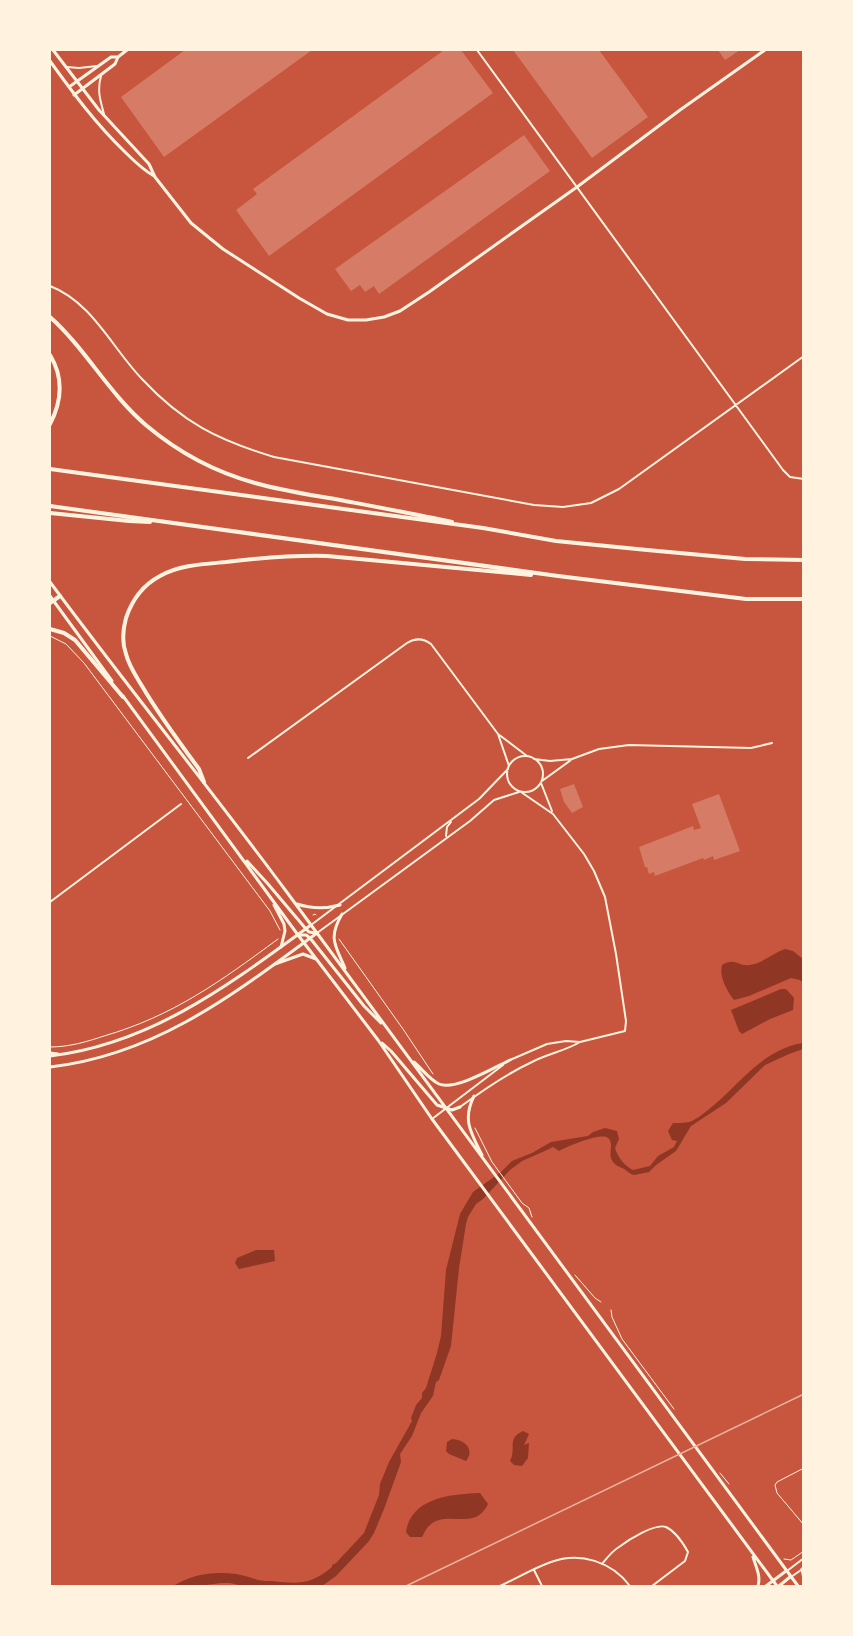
<svg xmlns="http://www.w3.org/2000/svg" width="853" height="1636" viewBox="0 0 853 1636" font-family="Overpass,sans-serif">
	<rect width="100%" height="100%" fill="#c8553d"/>
	<path fill="#8f3625" d="M 785,949 L 793,951 L 803,959 L 803,983 L 800,980 L 791,978 L 749,996 L 734,1000 C 727,991 719,977 722,965 C 735,957 738,967 750,965 C 763,963 773,953 785,949 Z
		M 781,989 L 786,989 L 794,998 L 793,1010 L 770,1019 L 742,1034 L 739,1031 L 731,1010 Z
		M 803,1043 L 803,1049 L 789,1054 L 765,1065 L 726,1103 L 691,1126 L 676,1151 L 656,1165 L 649,1172 L 634,1175 C 629,1174 627,1170 622,1168 C 601,1160 617,1145 608,1138 C 600,1132 567,1147 559,1151 L 553,1147 L 547,1150 L 522,1161 L 510,1170 L 483,1199 L 476,1204 L 468,1217 L 466,1224 L 459,1268 L 451,1346 L 439,1380 L 436,1382 L 433,1396 L 421,1413 L 412,1436 L 400,1454 L 401,1462 L 384,1509 L 374,1533 L 369,1541 L 336,1576 L 322,1586 L 243,1586 L 230,1583 L 221,1583 L 198,1586 L 173,1586 C 192,1574 214,1571 236,1574 C 243,1575 251,1578 258,1580 C 263,1581 267,1581 272,1581 C 299,1584 310,1585 332,1567 L 332,1565 L 336,1563 L 364,1533 L 379,1495 L 380,1484 L 389,1462 L 412,1421 L 411,1418 L 416,1405 L 422,1398 L 422,1393 L 426,1388 L 437,1353 L 441,1336 L 446,1270 L 460,1214 L 473,1192 L 501,1172 L 512,1161 L 532,1153 L 551,1142 L 588,1136 L 593,1132 L 605,1128 L 617,1131 L 619,1139 L 615,1148 C 618,1158 625,1166 633,1170 L 650,1166 L 658,1156 L 674,1147 L 677,1141 L 672,1140 L 668,1131 L 673,1123 C 679,1123 687,1123 692,1121 C 698,1118 703,1114 708,1110 C 739,1086 762,1049 803,1043 Z
		M 256,1250 L 274,1250 L 275,1261 L 239,1269 L 235,1263 L 237,1258 Z
		M 523,1431 L 529,1434 L 524,1445 L 529,1443 L 528,1458 L 522,1466 L 514,1465 L 510,1461 C 517,1447 506,1439 523,1431 Z
		M 452,1439 C 465,1440 475,1449 466,1461 L 449,1454 L 446,1451 L 447,1442 Z
		M 480,1493 L 488,1504 C 475,1532 447,1509 430,1525 C 426,1528 424,1534 422,1537 L 410,1537 L 406,1532 C 411,1497 453,1494 480,1493 Z"/>
	<path fill="#d67c66" d="M 185,50 L 312,50 L 164,157 L 121,97 Z
		M 444,50 L 461,50 L 493,93 L 269,256 L 236,210 L 257,194 L 253,189 Z
		M 513,50 L 599,50 L 648,117 L 592,158 Z
		M 718,50 L 740,50 L 725,60 Z
		M 524,135 L 550,171 L 379,294 L 374,286 L 365,292 L 360,285 L 351,291 L 335,269 Z
		M 574,784 L 583,807 L 572,813 L 564,802 L 560,789 Z
		M 719,794 L 740,851 L 714,860 L 713,856 L 704,860 L 703,858 L 655,876 L 654,872 L 649,874 L 647,867 L 645,867 L 639,847 L 693,826 L 694,830 L 701,828 L 692,804 Z"/>
	<g fill="none" stroke-linecap="round" stroke-linejoin="round">
		<path stroke="#fff3e0" stroke-width="1" d="M 50,636 L 66,644 L 84,663 L 270,911 L 280,930
			M 313,915 L 315,914 L 316,915
			M 339,939 L 403,1029 L 433,1074
			M 50,1047 C 69,1047 86,1042 104,1036 C 173,1016 221,981 278,939
			M 475,1128 L 492,1162 L 522,1203 L 529,1208 L 532,1217
			M 575,1275 L 595,1298 L 601,1302
			M 611,1310 L 612,1317 L 622,1339 L 674,1409
			M 804,1468 L 777,1482 L 775,1485 L 777,1493 L 804,1525
			M 720,1473 L 729,1484
			M 784,1559 L 791,1560 L 804,1551"/>
		<path stroke="#fff3e0" stroke-width="2" d="M 477,50 L 783,470 L 790,477 L 804,479
			M 67,67 L 79,68 L 97,66
			M 101,76 C 97,90 100,100 104,114
			M 50,286 C 92,302 112,348 142,379 C 183,423 218,440 274,457 L 534,505 L 563,507 L 591,503 L 619,489 L 804,356
			M 498,734 L 527,756
			M507 774a18 18 0 1 1 36 0a18 18 0 1 1-36 0Z
			M 248,758 L 407,643 C 415,638 423,638 431,644 L 498,734 L 509,766
			M 534,759 L 550,761 L 572,759 L 599,749 L 629,745 L 751,748 L 772,743
			M 542,781 L 571,760
			M 541,783 L 552,811
			M 446,836 L 447,827 L 451,822
			M 50,902 L 181,804
			M 311,925 L 479,799 L 508,769
			M 317,933 L 470,821 L 494,800 L 519,792
			M 510,1060 L 547,1044 L 566,1041 L 580,1042 L 625,1031 L 626,1021 L 616,954 L 605,897 L 594,871 L 584,854 L 553,814 L 521,792
			M 460,1107 C 483,1090 506,1074 532,1062 C 547,1054 565,1051 580,1042
			M 432,1119 L 503,1065
			M 602,1564 C 607,1558 612,1551 619,1547 C 628,1540 655,1523 666,1527 C 675,1531 683,1543 688,1552 L 685,1561 L 652,1586
			M 534,1570 L 542,1586
			M 787,1571 L 804,1558
			M 791,1577 L 804,1568
			M 500,1586 C 517,1578 534,1568 551,1562 C 580,1551 612,1562 630,1586"/>
		<path stroke="#fff3e0" stroke-width="3" d="M 53,50 L 99,110 L 149,164 L 155,177 L 191,223 L 223,249 L 299,298 L 327,314 L 348,320 L 366,320 L 384,317 L 400,311 L 429,292 L 577,187 L 680,110 L 765,50
			M 50,61 C 73,93 96,124 125,152 C 134,161 143,170 154,176
			M 69,87 L 111,57 L 118,57 L 127,50
			M 74,95 L 115,64 L 118,57
			M 50,1053 L 58,1054
			M 50,1056 C 152,1044 230,984 311,925
			M 50,1067 C 156,1055 234,994 317,933
			M 766,1586 L 786,1571
			M 779,1586 L 790,1577"/>
		<path stroke="#fff3e0" stroke-width="3" d="M 50,582 C 127,686 209,787 286,891 L 798,1586
			M 50,596 L 112,681
			M 123,696 L 298,935 L 378,1040 L 432,1119 L 777,1586
			M 247,861 L 268,884 L 306,929 L 309,932 L 316,933
			M 297,904 C 312,909 325,909 340,905
			M 274,905 L 284,924 L 285,931 L 281,947
			M 342,914 C 328,938 335,945 345,968
			M 298,935 L 306,935 L 310,938 L 364,1006 L 381,1023
			M 275,964 L 303,954 L 316,959
			M 382,1043 L 391,1051 L 437,1105 L 452,1110 L 460,1107
			M 414,1062 C 422,1069 430,1080 439,1084 C 455,1091 495,1067 510,1060
			M 474,1096 C 462,1120 471,1133 482,1155
			M 753,1557 C 756,1567 761,1576 758,1586
			M 802,1569 L 804,1579"/>
		<path stroke="#fff3e0" stroke-width="4" d="M 50,317 C 86,349 109,394 147,426 C 178,452 215,472 255,483 C 283,491 312,495 340,500 C 377,507 415,514 452,522
			M 50,355 C 64,378 62,401 50,424
			M 50,469 L 483,528 L 556,541 L 647,550 L 745,559 L 804,560
			M 50,506 L 558,576 L 746,599 L 804,599
			M 50,513 L 129,521 L 150,522
			M 50,603 L 60,596
			M 50,629 L 64,633 L 75,640 L 123,697
			M 204,782 L 199,769 C 179,742 159,715 142,686 C 136,676 129,666 126,654 C 122,643 123,629 126,618 C 132,600 143,585 160,576 C 179,565 204,564 226,562 C 260,558 293,555 327,556 L 531,575"/>
		<path stroke="#e9b49f" stroke-width="1.5" d="M 406,1586 L 804,1394"/>
	</g>
	<rect width="853" height="1636" fill="none" stroke="#fff3e0" stroke-width="102"/>
</svg>
